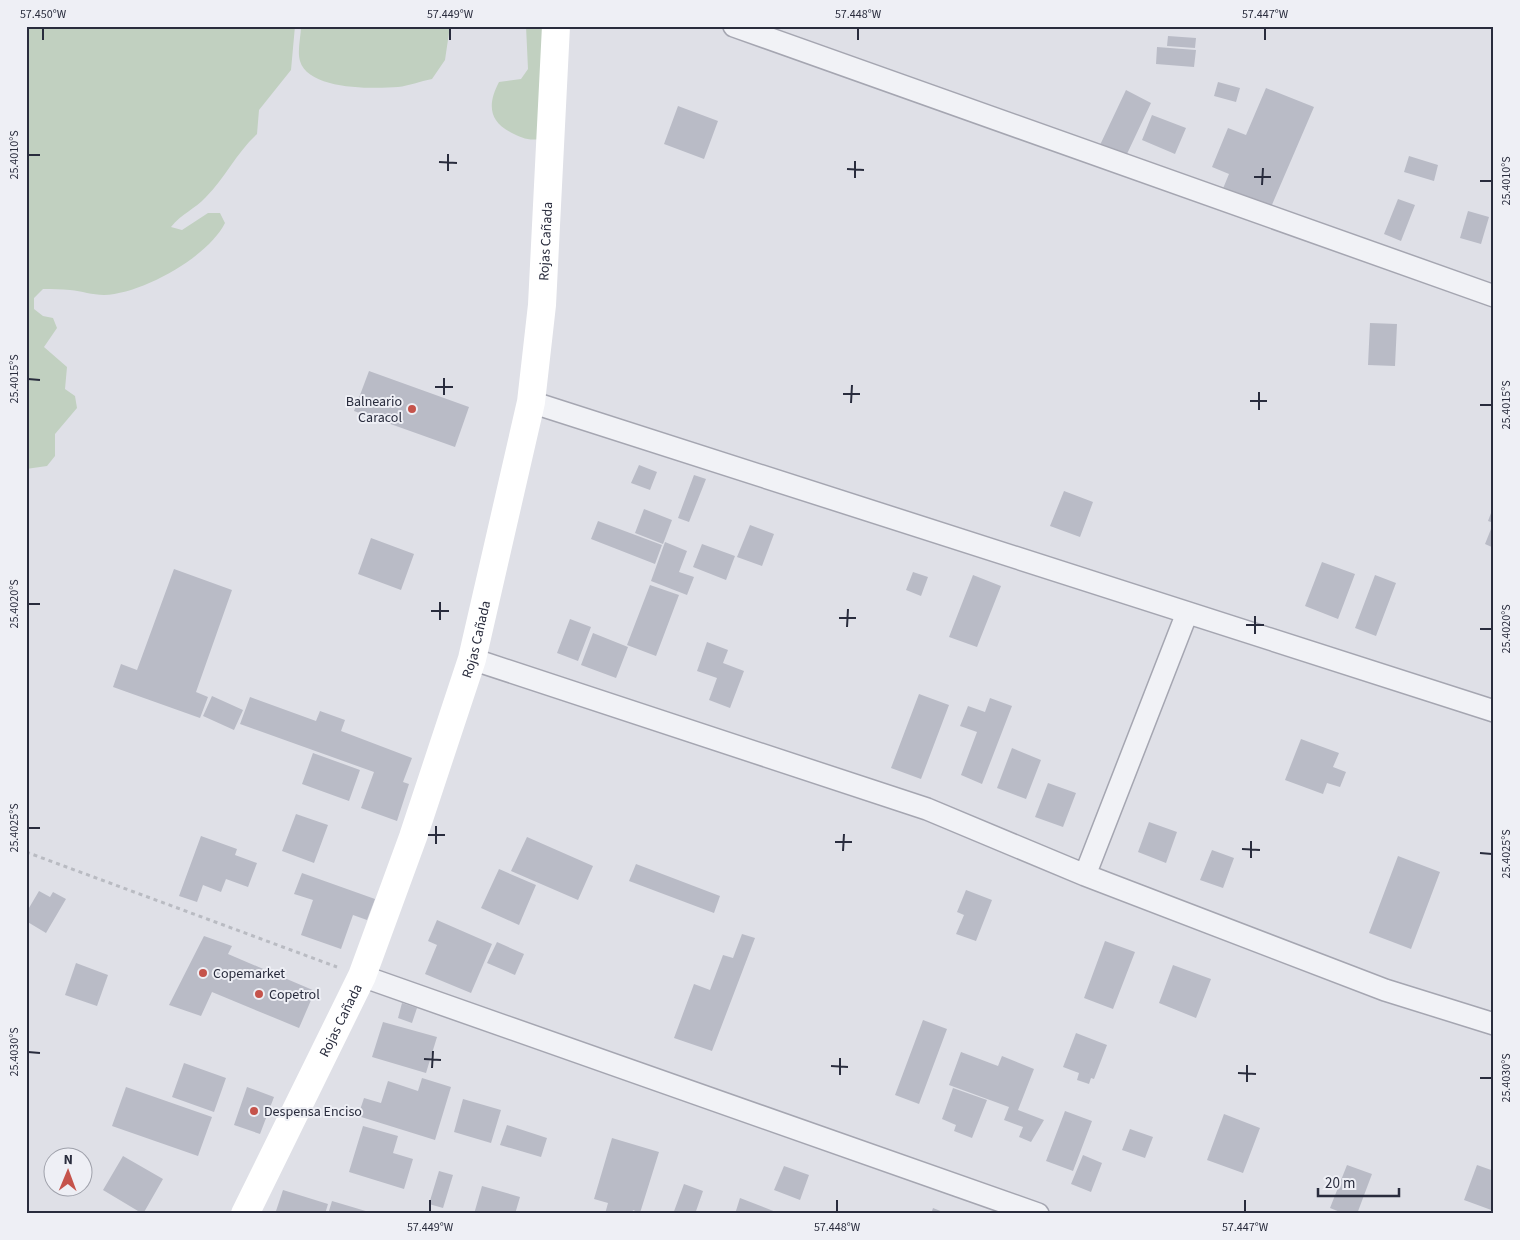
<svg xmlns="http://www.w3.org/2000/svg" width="1520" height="1240" viewBox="0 0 1520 1240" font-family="'Source Sans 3',sans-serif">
	<rect width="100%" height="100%" fill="#dfe0e7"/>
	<path fill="#c1d0c0" d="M 26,26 L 295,26 L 291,70 L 259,110 L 257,134 C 237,152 225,178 206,197 C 195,209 181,214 171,227 L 182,230 L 208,213 L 220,213 L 225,223 C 208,257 142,294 104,295 C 92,295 82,291 70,290 C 61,289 52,289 43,289 L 34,298 L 34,309 L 43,316 L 53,318 L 57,328 L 44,347 L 67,367 L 65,389 L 75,396 L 77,408 L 55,434 L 55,456 L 47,466 L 26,469 Z
		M 301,26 L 450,26 L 445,60 L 432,79 C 420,81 409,86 398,87 C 373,89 308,90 300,61 C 297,50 301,37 301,26 Z
		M 526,26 L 564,26 L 541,139 C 528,141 522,138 510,132 C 488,120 488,103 499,82 L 521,79 L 528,69 Z"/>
	<path fill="#b9bbc6" d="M 1168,36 L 1196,38 L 1195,48 L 1167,46 Z
		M 1157,47 L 1196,50 L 1194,67 L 1156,64 Z
		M 1218,82 L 1240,88 L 1236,102 L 1214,96 Z
		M 1266,88 L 1314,107 L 1271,207 L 1222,191 L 1229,174 L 1212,167 L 1228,128 L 1246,135 Z
		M 1126,90 L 1151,103 L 1126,156 L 1100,145 Z
		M 678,106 L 718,121 L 704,159 L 664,144 Z
		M 1152,115 L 1186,128 L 1175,154 L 1142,140 Z
		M 1409,156 L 1438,165 L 1434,181 L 1404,172 Z
		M 1398,199 L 1415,205 L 1401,241 L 1384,234 Z
		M 1468,211 L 1489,217 L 1481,244 L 1460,238 Z
		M 1370,323 L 1397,324 L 1395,366 L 1368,365 Z
		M 369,371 L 469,407 L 455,447 L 354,411 Z
		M 639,465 L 657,472 L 650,490 L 631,483 Z
		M 694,475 L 706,479 L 689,522 L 678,518 Z
		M 1064,491 L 1093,502 L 1080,537 L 1050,526 Z
		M 1494,505 L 1494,523 L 1488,521 Z
		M 644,509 L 672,520 L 663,544 L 635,533 Z
		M 598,521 L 662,545 L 655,564 L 591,539 Z
		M 750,525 L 774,534 L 762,566 L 737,557 Z
		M 1491,529 L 1494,530 L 1494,548 L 1485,544 Z
		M 371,538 L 414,554 L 401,590 L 358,574 Z
		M 665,542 L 687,551 L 679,572 L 694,577 L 687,595 L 651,581 Z
		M 702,544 L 735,556 L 726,580 L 693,567 Z
		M 1322,562 L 1355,574 L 1338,619 L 1305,606 Z
		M 174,569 L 232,590 L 196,692 L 208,697 L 200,718 L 113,687 L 121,664 L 137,670 Z
		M 913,572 L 928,577 L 921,596 L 906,590 Z
		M 973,575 L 1001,586 L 977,647 L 949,637 Z
		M 1375,575 L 1396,583 L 1376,636 L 1355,628 Z
		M 650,585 L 679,595 L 656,656 L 627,645 Z
		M 570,619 L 591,627 L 578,661 L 557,653 Z
		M 593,633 L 628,647 L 616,678 L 581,665 Z
		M 707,642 L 728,650 L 723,663 L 744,671 L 730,708 L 709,700 L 717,678 L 697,671 Z
		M 919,694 L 949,705 L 921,779 L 891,768 Z
		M 212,696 L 243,710 L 234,730 L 203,716 Z
		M 250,697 L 316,721 L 320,711 L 345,720 L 341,731 L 412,758 L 403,782 L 409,784 L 397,821 L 361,808 L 374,772 L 240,724 Z
		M 990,698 L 1012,706 L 982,784 L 961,775 L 977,732 L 960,726 L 968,706 L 985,712 Z
		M 1301,739 L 1339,753 L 1333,767 L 1346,772 L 1340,787 L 1327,783 L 1323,794 L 1285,780 Z
		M 1012,748 L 1041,760 L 1026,799 L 997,788 Z
		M 313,753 L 360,770 L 349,801 L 302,784 Z
		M 1048,783 L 1076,793 L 1063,827 L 1035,817 Z
		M 296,814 L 328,825 L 314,863 L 282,851 Z
		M 1149,822 L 1177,832 L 1166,863 L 1138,852 Z
		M 201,836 L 237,849 L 235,855 L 257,863 L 248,887 L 226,879 L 221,892 L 203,885 L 197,902 L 179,896 Z
		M 527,837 L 593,866 L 578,900 L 511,871 Z
		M 1212,850 L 1234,858 L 1223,888 L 1200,880 Z
		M 1398,856 L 1440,872 L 1411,949 L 1369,933 Z
		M 636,864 L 720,896 L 714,913 L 629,881 Z
		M 499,869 L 536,885 L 519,925 L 481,908 Z
		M 302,873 L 375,899 L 367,920 L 353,915 L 341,949 L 301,935 L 313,900 L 294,894 Z
		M 966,890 L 992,900 L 976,941 L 956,934 L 964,915 L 957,912 Z
		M 39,891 L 50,897 L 53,892 L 66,899 L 46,933 L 26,921 L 26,913 Z
		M 437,920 L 492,944 L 471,993 L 425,974 L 437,945 L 428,941 Z
		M 742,934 L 755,938 L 712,1051 L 674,1038 L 694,984 L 710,990 L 723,955 L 733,958 Z
		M 204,936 L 232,946 L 228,954 L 315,991 L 299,1028 L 212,992 L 201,1016 L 169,1005 Z
		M 1105,941 L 1135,952 L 1113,1009 L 1084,998 Z
		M 497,942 L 524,954 L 515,975 L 487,963 Z
		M 76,963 L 108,975 L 97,1006 L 65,995 Z
		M 1173,965 L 1211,979 L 1196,1018 L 1159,1003 Z
		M 402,1003 L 417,1008 L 412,1023 L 398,1018 Z
		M 923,1020 L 947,1029 L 919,1104 L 895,1095 Z
		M 383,1022 L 437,1037 L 426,1073 L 372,1057 Z
		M 1076,1033 L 1107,1045 L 1094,1079 L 1091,1078 L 1089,1084 L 1077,1080 L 1079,1073 L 1063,1067 Z
		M 961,1052 L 998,1066 L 1002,1056 L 1034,1069 L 1018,1110 L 1044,1120 L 1031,1142 L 1019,1137 L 1023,1127 L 1004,1120 L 1009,1107 L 949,1085 Z
		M 184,1063 L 226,1078 L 214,1112 L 172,1097 Z
		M 422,1078 L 451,1087 L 435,1140 L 358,1116 L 364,1098 L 381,1103 L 388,1081 L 418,1091 Z
		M 126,1087 L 212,1117 L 198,1156 L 112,1126 Z
		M 247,1087 L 274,1097 L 260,1134 L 234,1125 Z
		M 953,1088 L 987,1100 L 972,1138 L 954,1131 L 956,1125 L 942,1119 Z
		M 463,1099 L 501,1110 L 491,1143 L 454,1132 Z
		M 1065,1111 L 1092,1121 L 1073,1171 L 1046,1161 Z
		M 1224,1114 L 1260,1128 L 1243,1173 L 1207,1160 Z
		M 507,1125 L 547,1138 L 541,1157 L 500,1145 Z
		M 363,1126 L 398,1136 L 393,1153 L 413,1159 L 404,1189 L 349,1172 Z
		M 1130,1129 L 1153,1137 L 1145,1158 L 1122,1150 Z
		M 612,1138 L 659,1152 L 640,1213 L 633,1210 L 632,1214 L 605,1214 L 608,1203 L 594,1199 Z
		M 1083,1155 L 1102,1163 L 1091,1192 L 1071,1184 Z
		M 123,1156 L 163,1179 L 143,1214 L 103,1190 Z
		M 1347,1165 L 1372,1174 L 1357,1214 L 1345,1214 L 1330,1208 Z
		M 1477,1165 L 1494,1171 L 1494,1211 L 1464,1200 Z
		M 784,1166 L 809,1175 L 800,1200 L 774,1190 Z
		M 439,1171 L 453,1175 L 443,1208 L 429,1204 Z
		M 684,1184 L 703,1191 L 695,1214 L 673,1214 Z
		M 482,1186 L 520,1197 L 515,1214 L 474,1214 Z
		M 283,1190 L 328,1204 L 325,1214 L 275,1214 Z
		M 740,1198 L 781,1214 L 735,1214 Z
		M 332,1201 L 369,1212 L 368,1214 L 328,1214 Z
		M 933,1208 L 948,1214 L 931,1214 Z"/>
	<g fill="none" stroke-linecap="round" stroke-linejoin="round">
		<defs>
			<path id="minor" d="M 734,26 L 1494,296
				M 531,402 L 1494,711
				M 472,659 L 927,809 L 1085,875 L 1385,990 L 1494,1024
				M 1085,875 L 1187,613
				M 362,976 L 1038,1214"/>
		</defs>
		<use href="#minor" stroke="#a5a6b1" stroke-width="24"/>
		<path stroke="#b9bbc2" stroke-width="3" stroke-dasharray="4 4" stroke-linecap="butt" d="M 26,852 L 337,967"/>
		<use href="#minor" stroke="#f1f2f6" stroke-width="21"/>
		<path stroke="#fff" stroke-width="28" id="s1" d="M 245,1214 L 362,976 L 413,837 L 472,659 L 531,402 L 542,305 L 556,26"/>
	</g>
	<path fill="none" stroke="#292c3d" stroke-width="2" d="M 43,40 L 43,28M 450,40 L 450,28M 858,40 L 858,28M 1265,40 L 1265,28M 28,155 L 40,155M 439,162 L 457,163M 847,169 L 864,170M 448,171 L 448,154M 1254,177 L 1271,177M 855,178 L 855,161M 1480,181 L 1492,181M 1262,185 L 1263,168M 28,379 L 40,380M 435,387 L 453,387M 843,394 L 860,394M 444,395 L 444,378M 1250,401 L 1267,401M 851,403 L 852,385M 1480,405 L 1492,405M 1259,410 L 1259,392M 28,604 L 40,604M 431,611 L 449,611M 839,618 L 856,618M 440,620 L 440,602M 1246,625 L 1264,625M 847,627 L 848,609M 1480,629 L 1492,629M 1255,634 L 1255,616M 28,828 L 40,828M 428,835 L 445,835M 835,842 L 852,842M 436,844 L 436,826M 1242,849 L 1260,850M 843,851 L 844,834M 1480,853 L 1492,854M 1251,858 L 1251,841M 28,1052 L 40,1053M 424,1059 L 441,1060M 831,1066 L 848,1067M 432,1068 L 433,1051M 1238,1073 L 1256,1074M 840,1075 L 840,1058M 1480,1078 L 1492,1078M 1247,1082 L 1247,1065M 430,1212 L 430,1200M 837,1212 L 837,1200M 1245,1212 L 1245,1200"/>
	<g fill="#c5534b" stroke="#eeeff5" stroke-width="2">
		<circle cx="412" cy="409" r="5"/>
		<circle cx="203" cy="973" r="5"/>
		<circle cx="259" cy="994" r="5"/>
		<circle cx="254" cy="1111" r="5"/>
	</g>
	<g text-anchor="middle" stroke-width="4" stroke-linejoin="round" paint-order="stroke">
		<g font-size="14" fill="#292c3d" stroke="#eeeff5">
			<text dy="5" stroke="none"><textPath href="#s1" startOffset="1026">Rojas Cañada</textPath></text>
			<text dy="5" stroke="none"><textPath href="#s1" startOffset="621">Rojas Cañada</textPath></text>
			<text dy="5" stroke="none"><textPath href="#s1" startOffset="216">Rojas Cañada</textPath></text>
		</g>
		<g font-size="14" fill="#292c3d" stroke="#eeeff5" text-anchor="start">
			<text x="402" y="406" text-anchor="end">Balneario<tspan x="402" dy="16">Caracol</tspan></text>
			<text x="213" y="978">Copemarket</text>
			<text x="269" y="999">Copetrol</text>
			<text x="264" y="1116">Despensa Enciso</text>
		</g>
	</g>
	<rect width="1520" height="1240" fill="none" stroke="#eeeff5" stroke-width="55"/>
	<g transform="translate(68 1172) rotate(1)"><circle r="24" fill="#eeeff5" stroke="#9fa1ab"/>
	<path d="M0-4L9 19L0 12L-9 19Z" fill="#c5534b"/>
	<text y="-8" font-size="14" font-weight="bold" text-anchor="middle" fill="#292c3d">N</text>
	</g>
	<path d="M1318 1188v8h81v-8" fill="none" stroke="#292c3d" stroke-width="2.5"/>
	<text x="1325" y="1188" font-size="15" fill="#292c3d" stroke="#eeeff5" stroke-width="4" paint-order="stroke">20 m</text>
	<rect x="28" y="28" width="1464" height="1184" fill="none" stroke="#292c3d" stroke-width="2"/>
	<g font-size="12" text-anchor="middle" fill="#292c3d">
		<text x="43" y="18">57.450°W</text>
		<text x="450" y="18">57.449°W</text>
		<text x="858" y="18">57.448°W</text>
		<text x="1265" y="18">57.447°W</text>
		<text transform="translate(14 155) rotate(-90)" y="4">25.4010°S</text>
		<text transform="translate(1506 181) rotate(-90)" y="4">25.4010°S</text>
		<text transform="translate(14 379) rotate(-90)" y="4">25.4015°S</text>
		<text transform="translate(1506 405) rotate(-90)" y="4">25.4015°S</text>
		<text transform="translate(14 604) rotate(-90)" y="4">25.4020°S</text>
		<text transform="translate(1506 629) rotate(-90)" y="4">25.4020°S</text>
		<text transform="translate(14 828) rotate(-90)" y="4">25.4025°S</text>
		<text transform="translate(1506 854) rotate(-90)" y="4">25.4025°S</text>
		<text transform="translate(14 1052) rotate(-90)" y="4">25.4030°S</text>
		<text transform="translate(1506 1078) rotate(-90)" y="4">25.4030°S</text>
		<text x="430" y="1231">57.449°W</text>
		<text x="837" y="1231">57.448°W</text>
		<text x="1245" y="1231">57.447°W</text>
	</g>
</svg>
